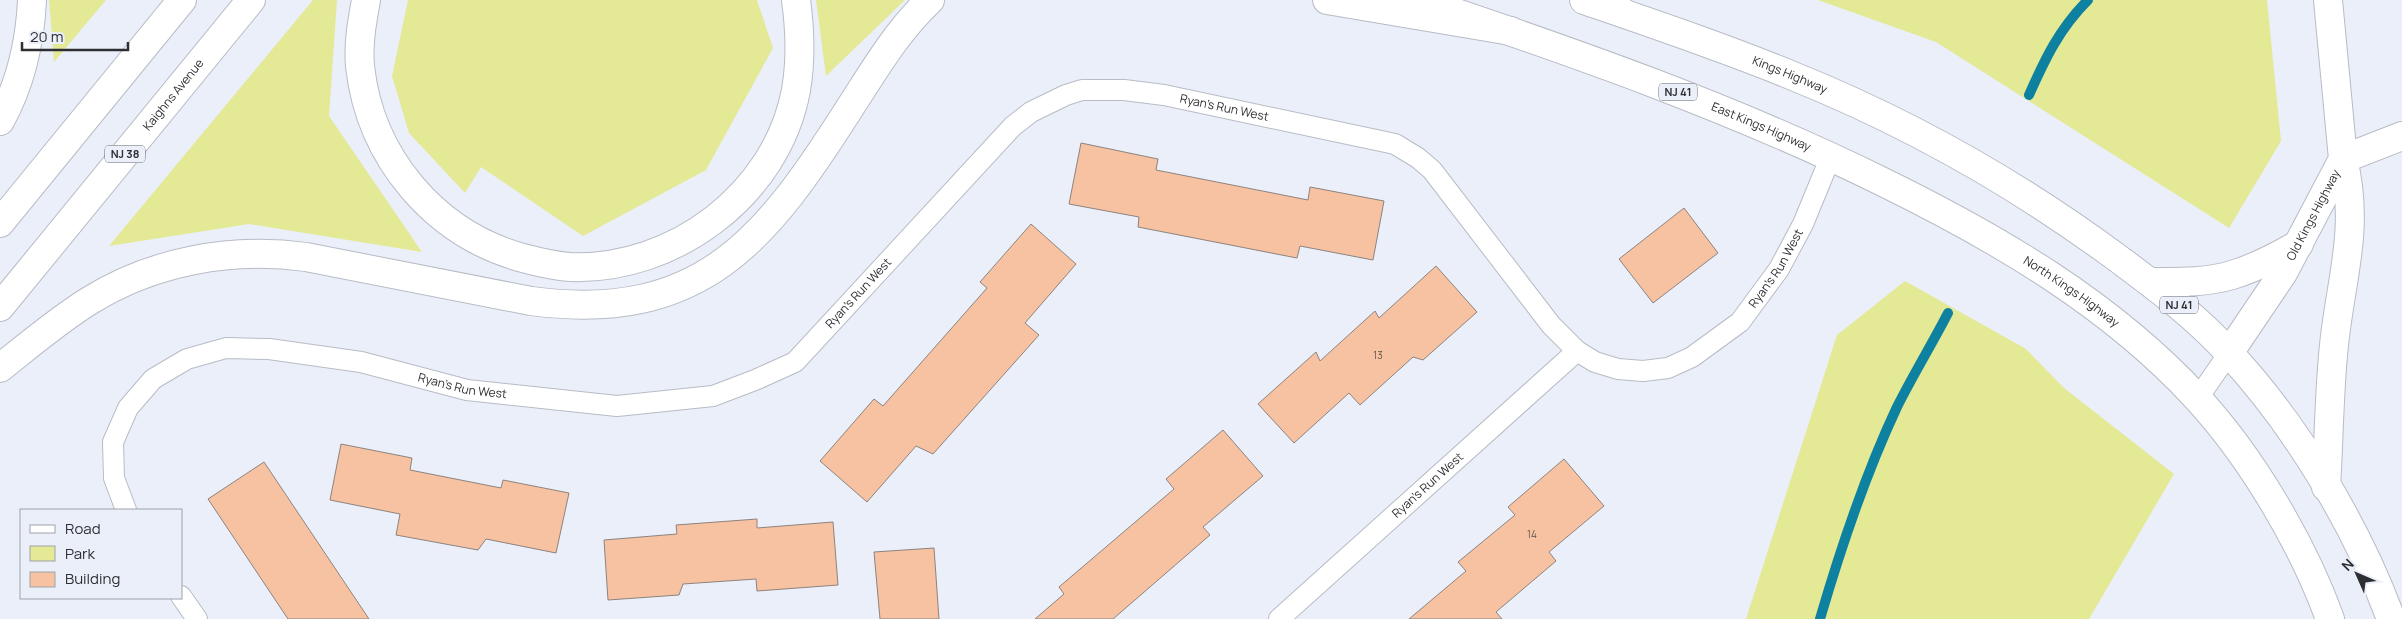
<svg xmlns="http://www.w3.org/2000/svg" width="2402" height="619" viewBox="0 0 2402 619" font-family="Manrope,sans-serif">
	<rect width="100%" height="100%" fill="#eaeff9"/>
	<path fill="#e4e995" d="M 49,0 L 106,0 L 54,62 Z
		M 313,0 L 337,0 L 329,116 L 422,252 L 249,224 L 109,246 Z
		M 408,0 L 757,0 L 773,48 L 706,170 L 583,236 L 481,167 L 465,193 L 409,133 L 392,76 Z
		M 816,0 L 905,0 L 826,76 Z
		M 1818,0 L 2267,0 L 2281,141 L 2229,228 L 1936,42 Z
		M 1905,281 L 2026,349 L 2064,388 L 2174,474 L 2089,619 L 1746,619 L 1837,335 Z"/>
	<g fill="none" stroke-linecap="round" stroke-linejoin="round">
		<path stroke="#0f81a0" stroke-width="10" d="M 2029,95 C 2045,59 2059,29 2088,0
			M 1820,619 C 1841,547 1865,475 1897,407 C 1913,375 1932,344 1948,313"/>
	</g>
	<path fill="#f7c2a1" stroke="#8d837e" d="M 1081,143 L 1158,159 L 1156,170 L 1308,200 L 1310,187 L 1384,201 L 1373,260 L 1300,246 L 1297,258 L 1138,227 L 1139,217 L 1069,204 Z
		M 1684,208 L 1718,253 L 1653,303 L 1619,259 Z
		M 1031,224 L 1076,264 L 1025,323 L 1039,335 L 933,454 L 916,446 L 867,502 L 820,461 L 874,399 L 883,406 L 987,288 L 980,282 Z
		M 1436,266 L 1477,312 L 1423,360 L 1413,357 L 1360,405 L 1349,393 L 1294,443 L 1258,404 L 1316,352 L 1320,361 L 1375,311 L 1379,318 Z
		M 1223,430 L 1263,476 L 1203,527 L 1210,535 L 1113,619 L 1035,619 L 1064,594 L 1059,587 L 1174,489 L 1166,479 Z
		M 341,444 L 412,458 L 410,470 L 501,488 L 503,480 L 569,493 L 556,553 L 486,539 L 478,550 L 396,535 L 400,514 L 330,500 Z
		M 1564,459 L 1604,506 L 1549,552 L 1556,561 L 1496,612 L 1502,619 L 1409,619 L 1466,571 L 1458,562 L 1515,515 L 1508,507 Z
		M 264,462 L 369,619 L 288,619 L 208,499 Z
		M 757,519 L 757,528 L 833,522 L 838,585 L 757,591 L 756,579 L 683,584 L 679,595 L 608,600 L 604,540 L 677,534 L 676,525 Z
		M 934,548 L 939,619 L 880,619 L 874,552 Z"/>
	<g fill="none" stroke-linecap="round" stroke-linejoin="round">
		<defs>
			<g id="lane">
				<path d="M 2198,398 L 2229,353"/>
				<path id="s1" d="M 126,510 L 114,478 L 113,442 L 128,408 L 153,379 L 187,359 L 226,348 L 269,349 L 361,362 L 467,390 L 617,406 L 713,396 L 755,380 L 795,362 L 1013,126 L 1031,112 L 1066,95 L 1082,90 L 1124,90 L 1164,95 L 1395,144 L 1418,158 L 1432,170 L 1551,325 L 1577,351 L 1595,362 L 1618,369 L 1643,371 L 1668,368 L 1692,357 L 1740,322 L 1779,269 L 1803,224 L 1831,156"/>
				<path d="M 181,596 L 197,619"/>
				<path id="s2" d="M 1279,619 L 1577,351"/>
			</g>
			<path id="street" d="M 2343,159 L 2402,136"/>
			<g id="secondary">
				<path id="s3" d="M 2229,353 L 2283,273 L 2343,159 L 2328,0"/>
			</g>
			<g id="primary">
				<path id="s4" d="M 1418,0 C 1576,53 1733,108 1883,182 C 1997,238 2111,304 2198,399 C 2252,458 2303,544 2330,619"/>
				<path id="s5" d="M 1584,0 C 1654,24 1725,48 1793,76 C 1907,122 2017,184 2116,257 C 2156,287 2196,316 2229,353 C 2296,425 2357,526 2391,619"/>
				<path d="M 2150,282 C 2177,282 2206,283 2232,275 C 2256,268 2278,256 2299,244"/>
				<path d="M 2326,487 C 2329,440 2329,392 2334,345 C 2341,277 2360,229 2343,159"/>
			</g>
			<g id="highway">
				<path d="M 366,0 C 362,22 358,44 360,66 C 370,158 435,234 523,258 C 538,262 554,266 570,267 C 674,271 777,194 796,90 C 801,61 800,29 796,0"/>
				<path d="M 1327,0 L 1511,31"/>
				<path d="M 1606,0 L 1625,14"/>
				<path d="M 0,121 C 21,83 30,43 32,0"/>
				<path d="M 0,223 L 182,0"/>
				<path id="s6" d="M 0,307 L 251,0"/>
				<path d="M 0,368 C 29,345 57,321 89,301 C 153,261 231,247 306,257 L 531,301 C 703,324 767,238 851,106 C 875,69 897,31 930,0"/>
			</g>
		</defs>
		<use href="#lane" stroke="#b7bcc5" stroke-width="22"/>
		<use href="#street" stroke="#b7bcc5" stroke-width="30"/>
		<use href="#secondary" stroke="#b7bcc5" stroke-width="30"/>
		<use href="#primary" stroke="#b7bcc5" stroke-width="30"/>
		<use href="#highway" stroke="#b7bcc5" stroke-width="30"/>
		<use href="#lane" stroke="#fff" stroke-width="20"/>
		<use href="#street" stroke="#fff" stroke-width="28"/>
		<use href="#secondary" stroke="#fff" stroke-width="28"/>
		<use href="#primary" stroke="#fff" stroke-width="28"/>
		<use href="#highway" stroke="#fff" stroke-width="28"/>
	</g>
	<g text-anchor="middle" stroke-width="5" stroke-linejoin="round" paint-order="stroke">
		<g font-size="10" fill="#60544e">
			<text x="1378" y="359">13</text>
			<text x="1532" y="538">14</text>
		</g>
		<g fill="#eaeff9" stroke="#66696e" stroke-width="1">
			<rect x="1659" y="83.5" width="38" height="17" rx="4"/>
			<rect x="105" y="145.5" width="40" height="17" rx="4"/>
			<rect x="2160" y="296.5" width="38" height="17" rx="4"/>
		</g>
		<g font-size="11" font-weight="bold" fill="#2d2f32">
			<text x="1678" y="96">NJ 41</text>
			<text x="125" y="158">NJ 38</text>
			<text x="2179" y="309">NJ 41</text>
		</g>
		<g font-size="12" fill="#2d2f32" stroke="#eaeff9">
			<text dy="4" stroke="none"><textPath href="#s5" startOffset="219">Kings Highway</textPath></text>
			<text dy="4" stroke="none"><textPath href="#s6" startOffset="274">Kaighns Avenue</textPath></text>
			<text dy="4" stroke="none"><textPath href="#s1" startOffset="1351">Ryan's Run West</textPath></text>
			<text dy="4" stroke="none"><textPath href="#s4" startOffset="366">East Kings Highway</textPath></text>
			<text dy="4" stroke="none"><textPath href="#s3" startOffset="162">Old Kings Highway</textPath></text>
			<text dy="4" stroke="none"><textPath href="#s1" startOffset="2049">Ryan's Run West</textPath></text>
			<text dy="4" stroke="none"><textPath href="#s4" startOffset="718">North Kings Highway</textPath></text>
			<text dy="4" stroke="none"><textPath href="#s1" startOffset="901">Ryan's Run West</textPath></text>
			<text dy="4" stroke="none"><textPath href="#s1" startOffset="466">Ryan's Run West</textPath></text>
			<text dy="4" stroke="none"><textPath href="#s2" startOffset="200">Ryan's Run West</textPath></text>
		</g>
	</g>
	<rect x="20" y="509" width="162" height="90" fill="#eaeff9" stroke="#9ea2a9"/>
	<rect x="30" y="525" width="25" height="8" fill="#ffffff" stroke="#9ea2a9"/>
	<text x="65" y="534" font-size="15" fill="#2d2f32">Road</text>
	<rect x="30" y="546" width="25" height="15" fill="#e4e995" stroke="#9ea2a9"/>
	<text x="65" y="559" font-size="15" fill="#2d2f32">Park</text>
	<rect x="30" y="572" width="25" height="15" fill="#f7c2a1" stroke="#9ea2a9"/>
	<text x="65" y="584" font-size="15" fill="#2d2f32">Building</text>
	<g transform="translate(2357 574) rotate(315)" stroke="#eaeff9" stroke-width="4" paint-order="stroke">
	<path d="M0-4L9 19L0 12L-9 19Z" fill="#2d2f32"/>
	<text y="-8" font-size="14" font-weight="bold" text-anchor="middle" fill="#2d2f32">N</text>
	</g>
	<path d="M22 42v8h106v-8" fill="none" stroke="#2d2f32" stroke-width="2.5"/>
	<text x="30" y="42" font-size="15" fill="#2d2f32" stroke="#eaeff9" stroke-width="4" paint-order="stroke">20 m</text>
</svg>
